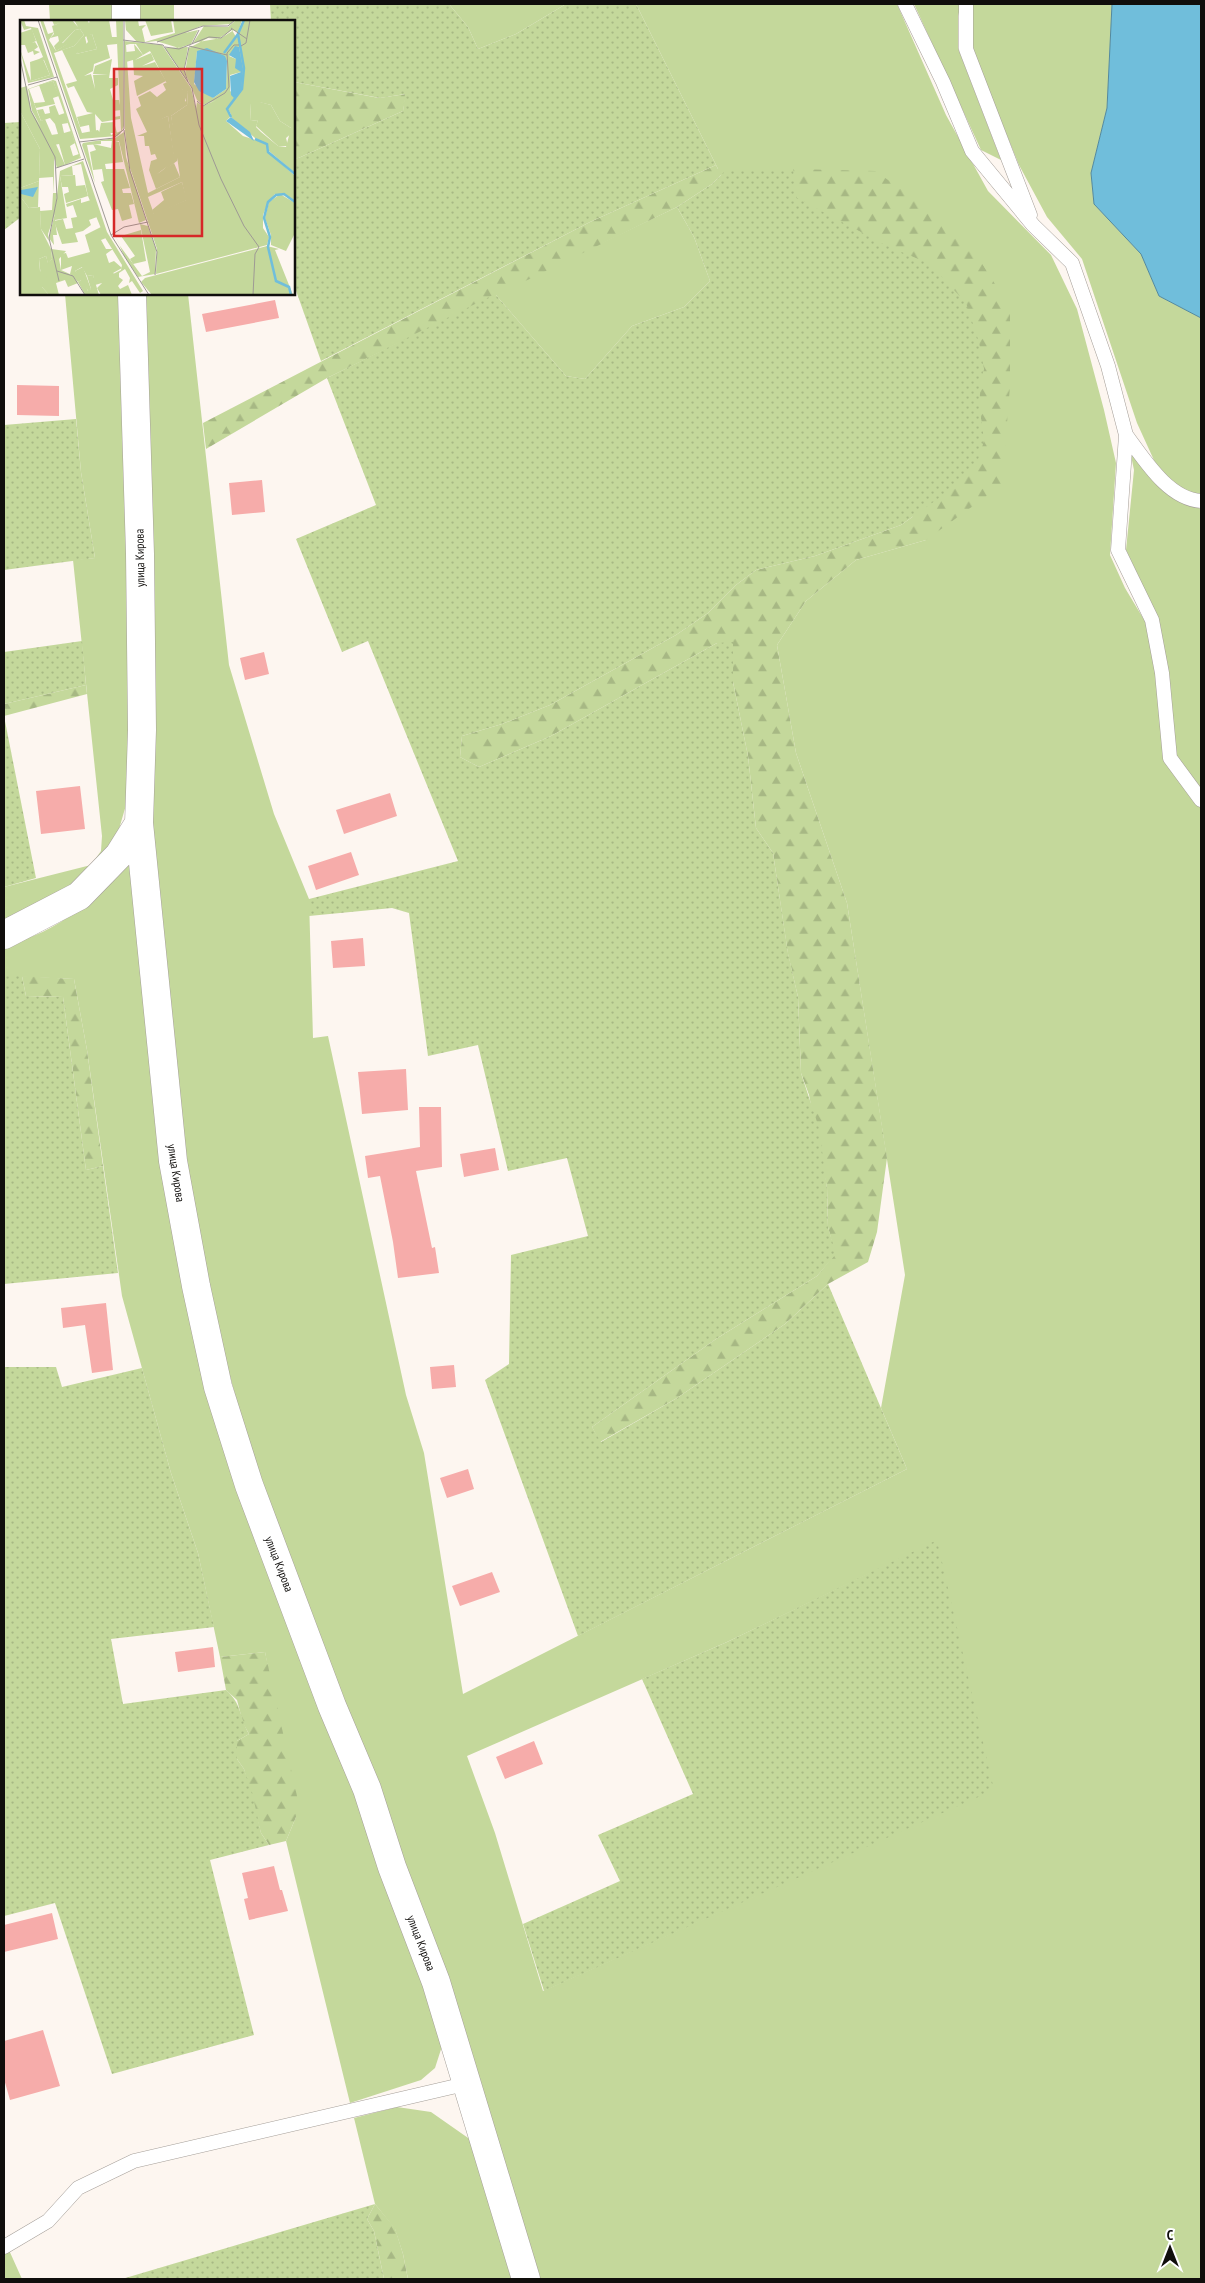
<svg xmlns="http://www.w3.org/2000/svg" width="1205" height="2283" viewBox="0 0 1205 2283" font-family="'PT Sans Narrow',sans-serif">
	<defs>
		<pattern id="forest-firs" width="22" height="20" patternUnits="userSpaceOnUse" patternTransform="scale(1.25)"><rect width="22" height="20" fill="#c4d89b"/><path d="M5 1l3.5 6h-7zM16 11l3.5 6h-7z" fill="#a7b884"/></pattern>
		<pattern id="park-dots" width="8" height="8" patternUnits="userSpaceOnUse" patternTransform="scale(1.25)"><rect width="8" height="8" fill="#c4d89b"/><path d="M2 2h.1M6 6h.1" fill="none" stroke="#a7b884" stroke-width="1.8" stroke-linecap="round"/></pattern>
	</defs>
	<rect width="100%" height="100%" fill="#fdf6f0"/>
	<path fill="#c4d89b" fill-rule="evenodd" d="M 49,4 L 116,4 L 117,21 L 50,21 Z
		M 134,4 L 174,4 L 174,21 L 135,21 Z
		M 449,4 L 566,4 L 516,34 L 478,49 L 468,27 Z
		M 636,4 L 897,4 L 946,115 L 988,191 L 1051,255 L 1077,309 L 1104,410 L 1116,463 L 1110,555 L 1125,588 L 1146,623 L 1151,603 L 1126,550 L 1134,470 L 1130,451 C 1154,482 1165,496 1201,509 L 1201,2279 L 534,2279 L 259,1482 L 213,1314 L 182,1163 L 149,850 L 140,294 L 188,294 L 229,665 L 274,814 L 309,899 L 313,1038 L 328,1036 L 406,1395 L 424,1453 L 463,1694 L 907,1469 L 881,1408 L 905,1275 L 847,903 L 796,753 L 777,645 L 806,601 L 856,560 L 926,540 L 718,169 ZM 937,1541 L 755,1896 L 543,1991 L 495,1833 L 467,1756 L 727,1642 Z
		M 914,4 L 961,4 L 958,16 L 958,48 L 1001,160 L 981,150 Z
		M 972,4 L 1112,4 L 1107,108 L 1091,173 L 1094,204 L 1141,254 L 1159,296 L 1201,318 L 1201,495 L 1195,495 L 1178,486 L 1158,469 L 1137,423 L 1082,259 L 1047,217 L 1019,165 L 974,55 L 970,15 Z
		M 677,207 L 694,237 L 710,281 L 684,307 L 632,326 L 585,379 L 566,376 L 495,294 Z
		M 65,294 L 124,294 L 133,781 L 117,836 L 90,881 L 4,928 L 4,887 L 91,865 L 101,851 L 102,836 L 73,560 L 95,558 L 81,472 Z
		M 138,855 L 171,1206 L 331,1726 L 444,2040 L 435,2068 L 421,2080 L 350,2103 L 286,1841 L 296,1817 L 265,1652 L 220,1657 L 198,1553 L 171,1473 L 122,1296 L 87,1050 L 74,979 L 4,976 L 4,944 C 60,935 99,893 138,855 Z
		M 397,2107 L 431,2112 L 471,2140 L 518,2279 L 408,2279 L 403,2254 L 395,2229 L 375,2204 L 354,2118 Z
		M 4,2239 L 22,2279 L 4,2279 Z"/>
	<path fill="url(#forest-firs)" d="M 294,82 L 379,98 L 406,94 L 403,111 L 294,160 Z
		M 716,165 L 718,169 L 727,169 L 712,184 L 677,207 L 327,378 L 206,449 L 203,423 L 590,222 Z
		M 793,169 L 875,171 L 961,230 L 1010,308 L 1010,386 L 1002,485 L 926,540 L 856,560 L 806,601 L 777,645 L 796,753 L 847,903 L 887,1158 L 877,1232 L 868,1262 L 828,1284 L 785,1324 L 677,1398 L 600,1442 L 592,1427 L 716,1339 L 817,1276 L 835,1254 L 828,1227 L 827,1188 L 809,1095 L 801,1073 L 798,997 L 788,954 L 773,853 L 756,828 L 748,756 L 733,682 L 733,643 L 717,643 L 551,736 L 479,767 L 460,757 L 462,736 L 502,724 L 550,705 L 676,635 L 708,613 L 736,585 L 756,570 L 815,556 L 901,525 L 949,491 L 976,467 L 984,440 L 979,404 L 981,378 L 984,369 L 929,264 L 885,245 L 797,198 Z
		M 86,685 L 87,694 L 4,716 L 4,704 Z
		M 22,976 L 74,979 L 87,1050 L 103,1166 L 86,1170 L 63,997 L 26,996 Z
		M 265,1652 L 297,1796 L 296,1817 L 286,1841 L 269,1845 L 261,1833 L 244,1769 L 237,1759 L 237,1741 L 249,1734 L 243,1723 L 237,1700 L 226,1690 L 220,1657 Z
		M 375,2204 L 395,2228 L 403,2254 L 408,2279 L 384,2279 L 374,2231 L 367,2219 Z"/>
	<path fill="url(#park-dots)" d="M 270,4 L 449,4 L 468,27 L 478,49 L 516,34 L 566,4 L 636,4 L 716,165 L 590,222 L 321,361 L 294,285 L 294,160 L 403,111 L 405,94 L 380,98 L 294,82 L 294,21 L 271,21 Z
		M 21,122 L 21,217 L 4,230 L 4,123 Z
		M 727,169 L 793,169 L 797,198 L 885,245 L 930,264 L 966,303 L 979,342 L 984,369 L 981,378 L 979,404 L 984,440 L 976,467 L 949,491 L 901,525 L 815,556 L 756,570 L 736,585 L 708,613 L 676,635 L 550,705 L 502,724 L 462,736 L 460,757 L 479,767 L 551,736 L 717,643 L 733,642 L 733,682 L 748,756 L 756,828 L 773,853 L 788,953 L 798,997 L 801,1073 L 819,1128 L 827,1188 L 828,1227 L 836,1254 L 817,1276 L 716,1339 L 592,1427 L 601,1442 L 677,1398 L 785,1324 L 828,1284 L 907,1469 L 578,1636 L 485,1380 L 509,1364 L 511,1255 L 588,1236 L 567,1158 L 508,1171 L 478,1045 L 428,1056 L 409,913 L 392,908 L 309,916 L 309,899 L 458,861 L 368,641 L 342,652 L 296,539 L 376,505 L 327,378 L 495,294 L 566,376 L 585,379 L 632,326 L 684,307 L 710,281 L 694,237 L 677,207 L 712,184 Z
		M 76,419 L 81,472 L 95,558 L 4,570 L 4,425 Z
		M 82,641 L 86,685 L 4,704 L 4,652 Z
		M 4,716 L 36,878 L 4,887 Z
		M 4,976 L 22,976 L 26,996 L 63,997 L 86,1170 L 103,1166 L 118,1273 L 4,1284 Z
		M 4,1367 L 56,1367 L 62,1387 L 142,1368 L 171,1473 L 198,1553 L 214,1627 L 111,1639 L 123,1704 L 226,1690 C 242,1704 239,1716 249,1734 L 237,1741 L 237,1759 L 244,1769 L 252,1792 L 261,1833 L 269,1845 L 210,1860 L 254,2035 L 112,2074 L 55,1903 L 4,1916 Z
		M 937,1540 L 994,1790 L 544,1991 L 523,1924 L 620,1881 L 598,1835 L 693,1794 L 642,1679 L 727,1642 Z
		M 375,2204 L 367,2219 L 374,2231 L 384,2279 L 122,2279 Z"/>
	<path fill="#70bedb" stroke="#53899d" d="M 1112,4 L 1201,4 L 1201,318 L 1159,296 L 1141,254 L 1094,204 L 1091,173 L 1107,108 Z"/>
	<path fill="#f6acaa" d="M 275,300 L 279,318 L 206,332 L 202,314 Z
		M 17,385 L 59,386 L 59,416 L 17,415 Z
		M 262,480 L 265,512 L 232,515 L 229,483 Z
		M 264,652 L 269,674 L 245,680 L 240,658 Z
		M 80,786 L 85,829 L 41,834 L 36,791 Z
		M 390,793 L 397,816 L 344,834 L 336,810 Z
		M 351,852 L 359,875 L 316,890 L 308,866 Z
		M 363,938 L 365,966 L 333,968 L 331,941 Z
		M 406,1069 L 408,1110 L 362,1114 L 358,1072 Z
		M 419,1107 L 441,1107 L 442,1167 L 416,1171 L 432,1248 L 435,1247 L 439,1273 L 398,1278 L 393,1242 L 380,1176 L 368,1178 L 365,1156 L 420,1147 Z
		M 495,1148 L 499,1170 L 464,1177 L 460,1154 Z
		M 106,1303 L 113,1370 L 92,1373 L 85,1325 L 63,1328 L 61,1308 Z
		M 454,1365 L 456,1387 L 432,1389 L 430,1367 Z
		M 468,1469 L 474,1489 L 447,1498 L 440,1478 Z
		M 492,1572 L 500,1592 L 460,1606 L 452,1586 Z
		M 213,1647 L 215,1667 L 178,1672 L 175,1652 Z
		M 534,1741 L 543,1764 L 505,1779 L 496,1757 Z
		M 274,1866 L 280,1890 L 282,1890 L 288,1911 L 249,1920 L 244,1899 L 248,1898 L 242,1873 Z
		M 52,1913 L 58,1939 L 4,1952 L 4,1925 Z
		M 43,2030 L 60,2086 L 10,2100 L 4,2079 L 4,2041 Z"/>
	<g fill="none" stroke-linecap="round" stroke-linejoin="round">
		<defs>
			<path id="lane" d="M 905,4 L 943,82 L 972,151 L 1033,225 L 1072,263 L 1108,366 L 1126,435 L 1118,550 L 1152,620 L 1162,673 L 1170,758 L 1201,800
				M 966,4 L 966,49 L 1030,215
				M 1126,435 C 1144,459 1168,499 1201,501
				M 4,2247 L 48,2221 L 78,2188 L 134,2161 L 465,2084"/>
			<path id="street" d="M 126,4 L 126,21
				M 139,823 L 173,1161 L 196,1286 L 218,1387 L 249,1485 L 332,1706 L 367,1789 L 392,1867 L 436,1982 L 526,2279
				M 4,935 L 79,896 L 119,855 L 139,823 L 142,730 L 140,554 L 132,294"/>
		</defs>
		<use href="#lane" stroke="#a59f99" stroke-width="15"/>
		<use href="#street" stroke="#a59f99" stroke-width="29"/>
		<use href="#lane" stroke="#fff" stroke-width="14"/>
		<use href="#street" stroke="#fff" stroke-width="28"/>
	</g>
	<g text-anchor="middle" stroke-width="4" stroke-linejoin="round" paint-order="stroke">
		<g font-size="12" fill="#100e0c" stroke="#fff">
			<text transform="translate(140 558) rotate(-91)" y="4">улица Кирова</text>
			<text transform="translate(176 1173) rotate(81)" y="4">улица Кирова</text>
			<text transform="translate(279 1564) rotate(69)" y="4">улица Кирова</text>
			<text transform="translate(421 1943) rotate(69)" y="4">улица Кирова</text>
		</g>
	</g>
	<g transform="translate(20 20)">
		<rect width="275" height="275" fill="#fdf6f0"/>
		<path d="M 0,0 L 4,0 L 6,6 L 18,8 L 34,57 L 8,63 L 0,29 L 11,61 L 30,55 L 24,40 L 19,39 L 23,37 L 11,8 L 4,10 ZM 20,0 L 23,0 L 28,14 L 34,12 L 29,20 L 36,31 L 47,24 L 42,24 L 55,10 L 60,9 L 64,15 L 54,26 L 34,33 L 62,113 L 78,110 L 80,113 L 90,111 L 91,115 L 101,111 L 96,0 L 103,0 L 104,106 L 100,114 L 97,116 L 60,119 ZM 105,0 L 118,0 L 119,6 L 126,5 L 122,9 L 125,22 L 155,13 L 153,0 L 214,0 L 211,4 L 181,6 L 165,13 L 178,10 L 171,24 L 159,28 L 136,21 L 128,22 L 117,22 L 106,10 ZM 216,0 L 222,0 L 218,13 L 214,10 L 201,18 L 173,23 L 184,6 L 208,7 ZM 224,0 L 275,0 L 275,153 L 249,131 L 247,124 L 235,118 L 211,97 L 211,94 L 207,88 L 210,97 L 206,101 L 223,116 L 247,124 L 248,132 L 274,155 L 275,181 L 265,174 L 262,173 L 260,174 L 275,183 L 275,213 L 266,231 L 251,225 L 251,215 L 245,198 L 249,182 L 259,175 L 255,174 L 248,182 L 243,195 L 243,208 L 249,217 L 247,225 L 136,254 L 137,229 L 109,145 L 105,111 L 104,21 L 142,25 L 171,68 L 176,89 L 177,82 L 182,86 L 197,80 L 183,85 L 177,80 L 165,53 L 169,28 L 188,18 L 198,19 L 212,10 L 216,17 ZM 110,24 L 116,24 L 123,35 L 130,31 L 146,62 L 168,72 L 167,85 L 151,96 L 160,157 L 128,173 L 111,98 L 106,25 ZM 219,27 L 222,54 L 210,72 L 210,55 L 221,52 L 216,39 L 209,36 ZM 177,31 L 207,41 L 206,69 L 193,78 L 174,64 ZM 239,82 L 251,85 L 260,101 L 271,108 L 266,127 L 258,126 L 241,112 L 236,107 L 238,100 L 231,101 L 230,84 ZM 162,162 L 166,180 L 134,194 L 128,177 ZM 72,14 L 77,29 L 56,34 L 68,22 L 66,15 ZM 168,27 L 164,50 L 167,61 L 145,28 ZM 33,60 L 36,61 L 61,138 L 37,148 L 34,138 L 34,173 L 33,157 L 19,158 L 20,129 L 1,93 L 0,83 L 0,68 L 7,66 L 11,91 L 21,107 L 12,91 L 8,69 ZM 33,61 L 60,138 L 45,145 L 25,99 L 21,101 L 18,94 L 9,69 ZM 104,112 L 106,137 L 126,200 L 119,203 L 99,121 L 81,121 L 81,124 L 67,125 L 75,163 L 62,125 L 63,123 L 95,118 ZM 63,141 L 87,212 L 123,271 L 120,273 L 112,261 L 109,263 L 110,258 L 105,249 L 99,253 L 99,259 L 93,254 L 101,250 L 102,245 L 84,216 L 68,176 L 61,144 L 52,146 L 53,155 L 40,156 L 47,198 L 35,200 L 37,215 L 33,215 L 34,225 L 29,218 L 35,193 L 28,214 L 29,221 L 21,209 L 20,191 L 32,190 L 33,173 L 37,173 L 35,191 L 40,151 ZM 19,161 L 18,187 L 9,188 L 0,176 L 0,168 ZM 90,202 L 100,226 L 122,256 L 130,252 L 120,204 L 128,206 L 136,229 L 135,254 L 118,257 L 104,236 ZM 247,226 L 259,229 L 255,230 L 273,275 L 132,275 L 121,262 L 125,258 ZM 31,229 L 46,231 L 39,239 L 41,250 L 52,255 L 58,263 L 48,267 L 45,260 L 36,263 L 39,275 L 29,275 L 22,267 L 19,239 L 26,236 L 28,243 L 32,239 ZM 73,255 L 79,275 L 65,275 L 58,262 L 63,259 L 68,271 L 71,269 L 67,256 Z" fill="#c4d89b" fill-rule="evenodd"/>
		<path d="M 152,62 L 164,66 L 168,72 L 167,85 L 151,96 L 159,134 L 157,141 L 138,155 L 154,139 L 148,96 L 129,105 L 128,103 L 166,81 L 162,68 ZM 0,83 L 1,93 L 20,129 L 19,161 L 0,168 ZM 0,176 L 9,188 L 20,187 L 21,209 L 31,229 L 32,239 L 28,244 L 26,236 L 19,239 L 20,251 L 27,256 L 22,267 L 29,275 L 0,275 ZM 63,247 L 71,269 L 69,272 L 55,251 Z" fill="#c4d89b"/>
		<path d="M 233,80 L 251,85 L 260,101 L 271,108 L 273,112 L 266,118 L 268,126 L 258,126 L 236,106 L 238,100 L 231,101 L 230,83 Z" fill="#c4d89b"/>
		<path d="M 32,0 L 52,0 L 58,7 L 54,0 L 67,0 L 69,3 L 70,0 L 89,0 L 92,17 L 97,17 L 97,24 L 87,25 L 90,38 L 74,44 L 73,51 L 64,56 L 71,54 L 75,69 L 73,55 L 88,54 L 73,54 L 75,46 L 92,39 L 89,58 L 98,58 L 98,65 L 90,69 L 93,80 L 99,80 L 101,90 L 93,91 L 94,97 L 100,96 L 100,99 L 82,102 L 75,94 L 76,111 L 70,112 L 69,105 L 60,107 L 57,97 L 73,93 L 67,92 L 54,66 L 48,68 L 46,64 L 57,61 L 42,30 L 54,26 L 64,15 L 60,9 L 55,10 L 42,23 L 48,24 L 36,31 L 34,26 L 39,21 L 38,16 L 30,18 L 34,14 L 32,6 L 40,3 L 34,5 ZM 72,14 L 77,29 L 56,34 L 67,26 L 65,17 ZM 125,0 L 151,0 L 153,12 L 131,16 ZM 12,9 L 16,21 L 12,23 L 15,22 L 18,27 L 14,30 L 20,32 L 14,35 L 13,31 L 8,33 L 5,25 L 0,25 L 0,13 ZM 114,24 L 123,35 L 115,40 L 131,33 L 134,40 L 122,46 L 135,42 L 146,61 L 117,76 L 114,61 L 123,56 L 114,55 L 113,40 L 106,42 L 106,32 L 115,31 ZM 19,39 L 23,39 L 30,55 L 11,61 L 10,42 ZM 33,61 L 39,76 L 33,78 L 35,84 L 16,88 L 14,83 L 25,82 L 19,65 ZM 147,62 L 152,62 L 165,71 L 165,83 L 128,104 L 148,96 L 155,141 L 137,154 L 154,143 L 160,157 L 136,169 L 129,150 L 131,141 L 137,139 L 135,134 L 131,135 L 129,126 L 125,126 L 124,116 L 117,116 L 127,112 L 116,89 L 121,86 L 118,77 L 130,71 L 137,77 L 146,70 L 143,64 ZM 35,85 L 39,95 L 45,93 L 48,103 L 42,104 L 44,113 L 51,111 L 55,123 L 50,126 L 53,136 L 59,134 L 60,138 L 45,145 L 39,124 L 34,125 L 31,115 L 38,114 L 35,104 L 30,98 L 21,101 L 17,90 L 23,89 L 25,94 L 30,93 L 29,87 ZM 94,102 L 97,113 L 79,113 L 81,103 ZM 92,120 L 99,122 L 103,142 L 85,144 L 86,149 L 104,149 L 110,168 L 102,169 L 103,173 L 111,173 L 114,184 L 109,185 L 112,198 L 102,201 L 98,189 L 92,190 L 81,162 L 84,161 L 82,149 L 73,150 L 70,132 L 76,130 L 73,124 L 91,128 ZM 55,155 L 56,166 L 65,165 L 68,176 L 46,183 L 44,174 L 49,172 L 48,167 L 42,167 L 40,156 ZM 162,162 L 167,180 L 134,195 L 132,190 L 144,180 L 141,172 ZM 61,179 L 61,183 L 71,180 L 77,197 L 69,200 L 71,205 L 63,211 L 55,213 L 58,222 L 42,224 L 34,201 L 43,199 L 46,209 L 53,208 L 51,198 L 57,197 L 53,185 L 47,187 L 46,184 ZM 81,207 L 86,218 L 81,220 L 86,229 L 93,229 L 86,234 L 89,243 L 94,241 L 102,248 L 93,253 L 103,260 L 98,266 L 100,269 L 108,265 L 112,275 L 81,275 L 77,268 L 82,263 L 75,265 L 73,255 L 67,256 L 62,247 L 55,251 L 63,259 L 58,262 L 50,254 L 52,246 L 41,250 L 41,234 L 46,233 L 48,238 L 70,232 L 65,215 ZM 121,210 L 126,241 L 113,244 L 110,239 L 115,236 L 101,216 Z" fill="#c4d89b" fill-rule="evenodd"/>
		<path d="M 215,26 L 219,27 L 223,49 L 221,72 L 214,78 L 211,75 L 210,56 L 221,52 L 215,48 L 216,39 L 209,35 ZM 187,28 L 205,36 L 207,41 L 206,69 L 193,78 L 179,71 L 174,62 L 177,31 ZM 211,97 L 230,112 L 234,121 L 206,101 ZM 18,167 L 13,177 L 1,174 L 1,170 Z" fill="#70bedb"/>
		<path fill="none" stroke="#70bedb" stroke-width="2.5" d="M 204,33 L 218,14M 211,97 L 207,89 L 222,69 L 224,48 L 218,14 L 224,0M 235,119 L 247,124 L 248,132 L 275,154M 271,275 L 269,267 L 256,261 L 248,227 L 250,217 L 244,198 L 248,182 L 256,175 L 264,174 L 275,182"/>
		<path fill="none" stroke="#9e9995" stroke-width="1" d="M 18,0 L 91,215 L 129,275M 211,8 L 227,19M 103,20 L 143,25 L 172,68 L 179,105 L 201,159 L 224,206 L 239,227 L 235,234 L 233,275M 137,22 L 183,6 L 208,6 L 215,0M 172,24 L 179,10M 169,26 L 207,35M 221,26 L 226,23 L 230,0M 145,27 L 159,29 L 189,17 L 201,18 L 212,9M 0,38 L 11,91 L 35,137 L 37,178 L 29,218 L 39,261M 168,62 L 164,50 L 169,27M 8,65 L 37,57M 177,81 L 183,86 L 205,73 L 209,67 L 207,33 L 214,25 L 219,25M 104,110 L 110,151 L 137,232 L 135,255M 59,122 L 94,118 L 104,109 L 104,0M 36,148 L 64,139M 91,215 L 104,207 L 128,202M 37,251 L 53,256 L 65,275"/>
		<path fill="#d62828" fill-opacity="0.15" stroke="#d62828" stroke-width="2.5" d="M 94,49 L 182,49 L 182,216 L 94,216 Z"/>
		<rect width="275" height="275" fill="none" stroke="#100e0c" stroke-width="2.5"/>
	</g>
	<rect width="1205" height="2283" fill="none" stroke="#100e0c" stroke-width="10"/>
	<g transform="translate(1170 2248)" stroke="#ffffff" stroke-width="4" paint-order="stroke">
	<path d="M0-4L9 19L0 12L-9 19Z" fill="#100e0c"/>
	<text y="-8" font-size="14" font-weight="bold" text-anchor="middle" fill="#100e0c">С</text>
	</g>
</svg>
